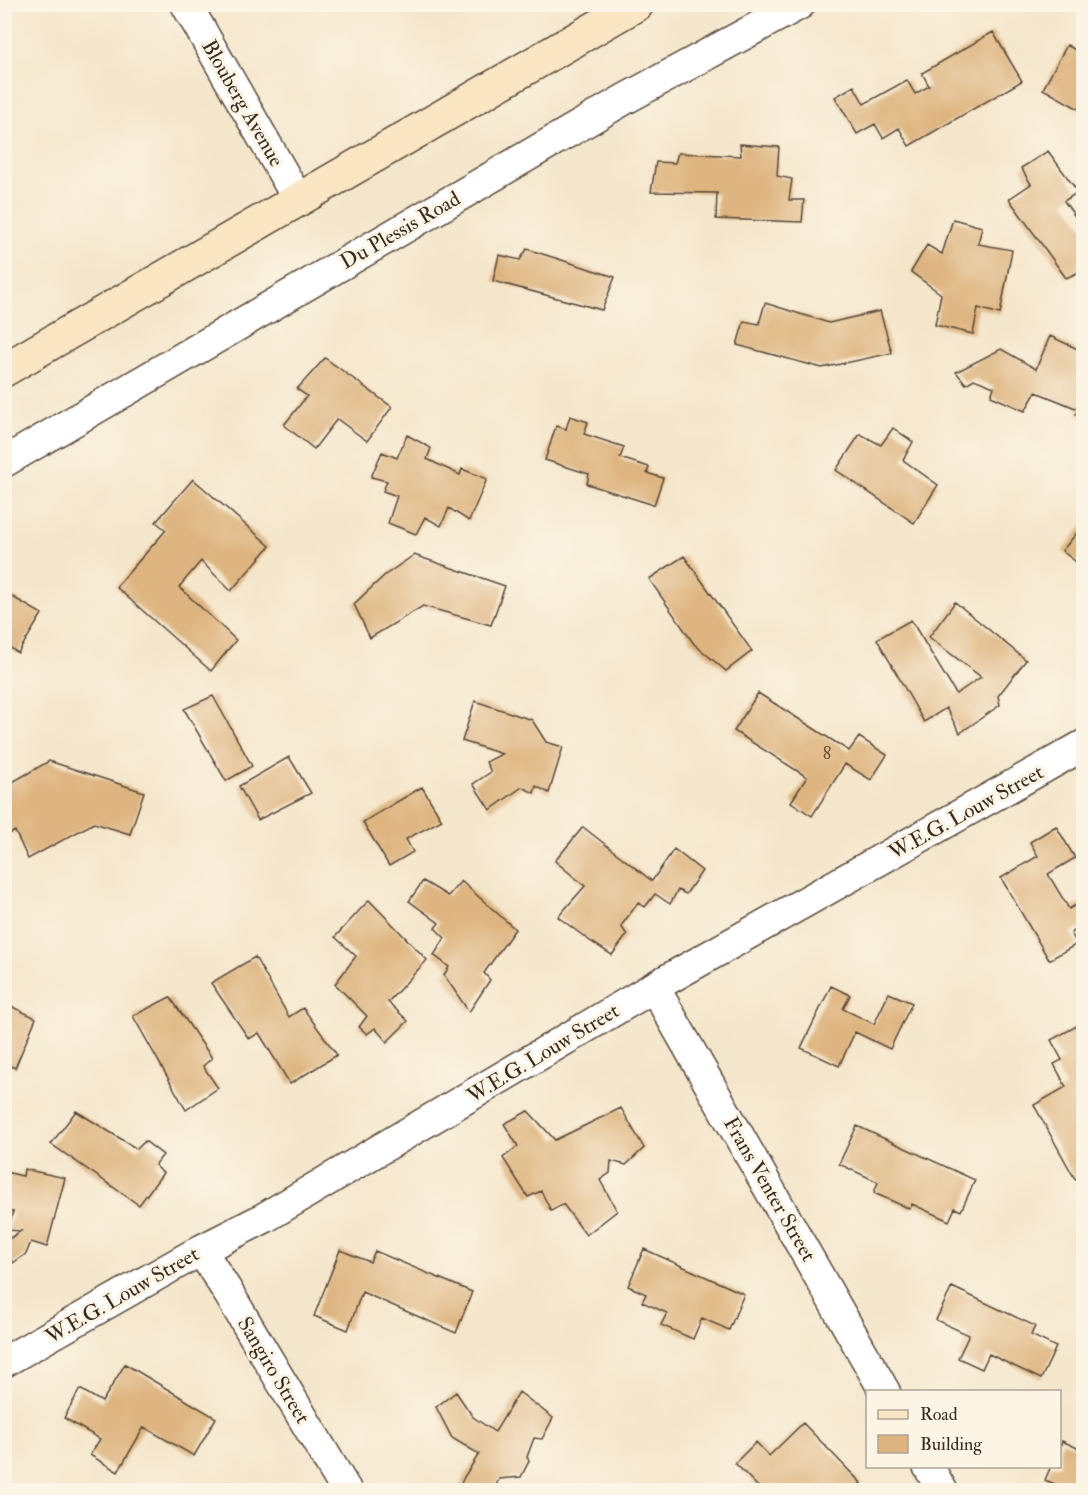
<svg xmlns="http://www.w3.org/2000/svg" width="1088" height="1495" viewBox="0 0 1088 1495" font-family="'IM FELL Double Pica',serif">
	<rect width="100%" height="100%" fill="#fcf5e5"/>
	<filter id="ink" filterUnits="userSpaceOnUse"><feTurbulence type="fractalNoise" baseFrequency=".0167" numOctaves="2"/><feDisplacementMap in="SourceGraphic" scale="12" xChannelSelector="R" yChannelSelector="G"/><feConvolveMatrix kernelMatrix="1 2 1 2 8 2 1 2 1" color-interpolation-filters="sRGB"/></filter>
	<filter id="wash" filterUnits="userSpaceOnUse"><feTurbulence type="fractalNoise" baseFrequency=".008" numOctaves="4" result="noise"/><feDisplacementMap in="SourceGraphic" scale="24" xChannelSelector="R" yChannelSelector="G"/><feGaussianBlur stdDeviation="1.35" result="paint"/><feColorMatrix in="noise" values="0 0 0 0 0 0 0 0 0 0 0 0 0 0 0 0 0 1.4 0 .05"/><feComposite in="paint" operator="in"/></filter>
	<g filter="url(#wash)">
		<rect width="100%" height="100%" fill="#f4e6cb"/>
		<g id="blocks">
			<path fill="#deb580" d="M 993,32 L 1022,81 L 909,146 L 899,128 L 883,138 L 875,124 L 857,134 L 835,97 L 854,86 L 864,104 L 907,80 L 915,94 L 929,86 L 922,73 Z
				M 1067,45 L 1084,55 L 1084,112 L 1043,89 Z
				M 740,144 L 779,147 L 777,176 L 792,179 L 789,200 L 804,200 L 802,222 L 716,219 L 717,193 L 651,192 L 656,162 L 675,163 L 678,153 L 741,156 Z
				M 1048,151 L 1078,192 L 1064,201 L 1084,229 L 1084,270 L 1066,278 L 1009,199 L 1031,184 L 1021,168 Z
				M 953,219 L 982,227 L 978,244 L 1012,250 L 1000,314 L 978,308 L 973,334 L 935,325 L 941,294 L 911,272 L 927,245 L 942,254 Z
				M 527,249 L 615,277 L 602,310 L 493,281 L 499,255 L 520,260 Z
				M 765,303 L 829,323 L 880,311 L 892,353 L 822,368 L 737,345 L 744,321 L 759,324 Z
				M 1050,336 L 1084,352 L 1084,417 L 1076,414 L 1078,409 L 1036,392 L 1025,411 L 991,396 L 994,387 L 974,379 L 966,384 L 956,372 L 1001,349 L 1036,369 Z
				M 325,358 L 392,407 L 367,441 L 337,419 L 314,449 L 284,425 L 307,396 L 297,389 Z
				M 570,416 L 588,422 L 584,434 L 624,447 L 620,458 L 649,467 L 647,473 L 663,478 L 654,505 L 587,484 L 589,474 L 545,460 L 556,426 L 566,429 Z
				M 893,428 L 913,442 L 903,460 L 938,485 L 914,523 L 836,470 L 860,434 L 881,445 Z
				M 407,435 L 431,448 L 427,459 L 460,475 L 462,469 L 487,479 L 469,521 L 449,508 L 441,526 L 425,517 L 416,534 L 388,523 L 397,496 L 383,491 L 387,481 L 371,477 L 382,452 L 397,458 Z
				M 193,479 L 270,546 L 231,591 L 201,561 L 179,587 L 236,640 L 211,671 L 116,587 L 166,530 L 156,522 Z
				M 1084,524 L 1084,568 L 1062,551 Z
				M 414,555 L 505,586 L 491,625 L 423,606 L 370,638 L 354,604 L 385,575 Z
				M 684,556 L 752,651 L 726,671 L 694,644 L 649,579 Z
				M 4,592 L 42,614 L 18,653 L 4,644 Z
				M 955,602 L 1026,660 L 998,696 L 1000,705 L 960,733 L 946,708 L 924,722 L 877,639 L 911,620 L 956,694 L 981,677 L 929,637 Z
				M 758,693 L 849,751 L 859,737 L 887,755 L 871,780 L 845,764 L 812,816 L 791,802 L 807,777 L 734,731 Z
				M 213,696 L 252,766 L 226,781 L 184,709 Z
				M 475,701 L 532,720 L 546,742 L 563,747 L 549,793 L 536,786 L 534,793 L 522,787 L 490,810 L 473,784 L 491,772 L 486,762 L 502,754 L 462,741 Z
				M 289,757 L 311,793 L 258,820 L 239,786 Z
				M 49,761 L 144,792 L 130,834 L 94,823 L 28,859 L 15,831 L 4,837 L 4,787 Z
				M 422,787 L 442,820 L 406,839 L 413,852 L 389,866 L 363,822 Z
				M 1056,826 L 1075,858 L 1048,874 L 1069,909 L 1084,900 L 1084,935 L 1079,928 L 1071,933 L 1077,944 L 1049,960 L 1001,878 L 1038,856 L 1030,842 Z
				M 583,827 L 652,881 L 674,849 L 702,871 L 686,894 L 678,890 L 670,904 L 655,894 L 645,907 L 638,903 L 621,926 L 627,935 L 612,955 L 590,941 L 558,917 L 585,886 L 555,861 Z
				M 423,881 L 448,896 L 461,881 L 515,929 L 484,973 L 490,980 L 469,1012 L 444,975 L 449,967 L 434,955 L 445,938 L 435,928 L 439,923 L 409,901 Z
				M 369,900 L 427,960 L 388,1002 L 408,1021 L 387,1042 L 375,1028 L 367,1034 L 359,1027 L 367,1016 L 335,984 L 356,956 L 335,937 Z
				M 255,957 L 289,1017 L 303,1008 L 337,1055 L 290,1084 L 259,1033 L 249,1039 L 211,983 Z
				M 831,986 L 850,995 L 843,1009 L 874,1024 L 889,993 L 912,1003 L 890,1049 L 855,1032 L 839,1066 L 801,1048 Z
				M 170,997 L 212,1058 L 203,1066 L 218,1088 L 186,1110 L 133,1016 Z
				M 4,1003 L 36,1018 L 15,1068 L 4,1063 Z
				M 1084,1022 L 1084,1174 L 1075,1179 L 1034,1105 L 1066,1087 L 1054,1064 L 1062,1060 L 1051,1040 Z
				M 621,1108 L 644,1148 L 626,1165 L 611,1161 L 610,1173 L 600,1180 L 617,1211 L 586,1235 L 563,1204 L 551,1211 L 541,1191 L 528,1197 L 503,1158 L 518,1146 L 504,1124 L 528,1111 L 555,1140 Z
				M 76,1111 L 137,1149 L 145,1141 L 163,1155 L 155,1165 L 163,1173 L 139,1205 L 51,1144 Z
				M 857,1126 L 975,1180 L 961,1211 L 955,1208 L 949,1221 L 912,1204 L 910,1209 L 874,1193 L 878,1182 L 839,1164 Z
				M 24,1169 L 65,1178 L 47,1247 L 31,1242 L 26,1254 L 13,1263 L 4,1247 L 4,1242 L 21,1231 L 8,1230 L 13,1212 L 5,1211 L 5,1172 L 23,1176 Z
				M 644,1249 L 744,1294 L 729,1330 L 702,1318 L 693,1339 L 661,1325 L 667,1313 L 642,1302 L 646,1294 L 628,1286 Z
				M 340,1250 L 370,1262 L 375,1251 L 472,1292 L 456,1333 L 362,1292 L 348,1330 L 314,1316 Z
				M 952,1287 L 1035,1326 L 1031,1335 L 1056,1347 L 1041,1379 L 989,1354 L 982,1369 L 958,1358 L 969,1335 L 936,1320 Z
				M 125,1364 L 216,1418 L 194,1456 L 144,1427 L 118,1472 L 90,1455 L 100,1439 L 64,1418 L 80,1389 L 102,1402 Z
				M 456,1392 L 473,1417 L 495,1432 L 519,1392 L 553,1418 L 542,1439 L 534,1438 L 527,1457 L 529,1461 L 521,1477 L 499,1479 L 494,1490 L 458,1490 L 464,1477 L 479,1454 L 452,1438 L 436,1407 Z
				M 803,1423 L 861,1483 L 853,1490 L 761,1490 L 735,1463 L 756,1442 L 769,1456 Z
				M 1062,1441 L 1084,1451 L 1084,1490 L 1069,1490 L 1045,1480 L 1051,1466 L 1060,1466 L 1060,1448 Z
				M 228,1482 L 234,1490 L 217,1490 Z"/>
		</g>
	</g>
	<g filter="url(#ink)">
		<use href="#blocks" fill-opacity="0" stroke="#574638" stroke-width="1.5"/>
		<g fill="none" stroke-linecap="round" stroke-linejoin="round">
			<defs>
				<path id="street" d="M 186,4 L 299,201
					M 4,462 L 625,99 L 800,4
					M 654,987 L 885,1392
					M 201,1250 L 226,1289 L 346,1490
					M 4,1362 L 201,1250 L 264,1218 L 654,987 L 1084,745
					M 928,1466 L 942,1490"/>
				<path id="secondary" d="M 4,370 L 637,4"/>
			</defs>
			<use href="#street" stroke="#574638" stroke-width="33"/>
			<use href="#secondary" stroke="#574638" stroke-width="36"/>
			<use href="#street" stroke="#fff" stroke-width="30"/>
			<use href="#secondary" stroke="#fbe6c4" stroke-width="33"/>
		</g>
	</g>
	<g text-anchor="middle" stroke-width="6" stroke-linejoin="round" paint-order="stroke">
		<g font-size="18" fill="#644d36">
			<text x="827" y="759">8</text>
		</g>
		<g font-size="21" fill="#3b2a1e" stroke="#fcf5e5">
			<text transform="translate(243 103) rotate(60)" y="7">Blouberg Avenue</text>
			<text transform="translate(400 230) rotate(-30)" y="7">Du Plessis Road</text>
			<text transform="translate(966 812) rotate(-29)" y="7">W.E.G. Louw Street</text>
			<text transform="translate(543 1053) rotate(-31)" y="7">W.E.G. Louw Street</text>
			<text transform="translate(770 1189) rotate(60)" y="7">Frans Venter Street</text>
			<text transform="translate(122 1295) rotate(-30)" y="7">W.E.G. Louw Street</text>
			<text transform="translate(274 1370) rotate(59)" y="7">Sangiro Street</text>
		</g>
	</g>
	<rect width="1088" height="1495" fill="none" stroke="#fcf5e5" stroke-width="24"/>
	<rect x="866" y="1390" width="195" height="78" fill="#fcf5e5" stroke="#afa495" stroke-width="1.5"/>
	<rect x="878" y="1410" width="30" height="9" fill="#fbe6c4" stroke="#afa495" stroke-width="1.5"/>
	<text x="920" y="1420" font-size="18" fill="#3b2a1e">Road</text>
	<rect x="878" y="1435" width="30" height="18" fill="#deb580" stroke="#afa495" stroke-width="1.5"/>
	<text x="920" y="1450" font-size="18" fill="#3b2a1e">Building</text>
</svg>
